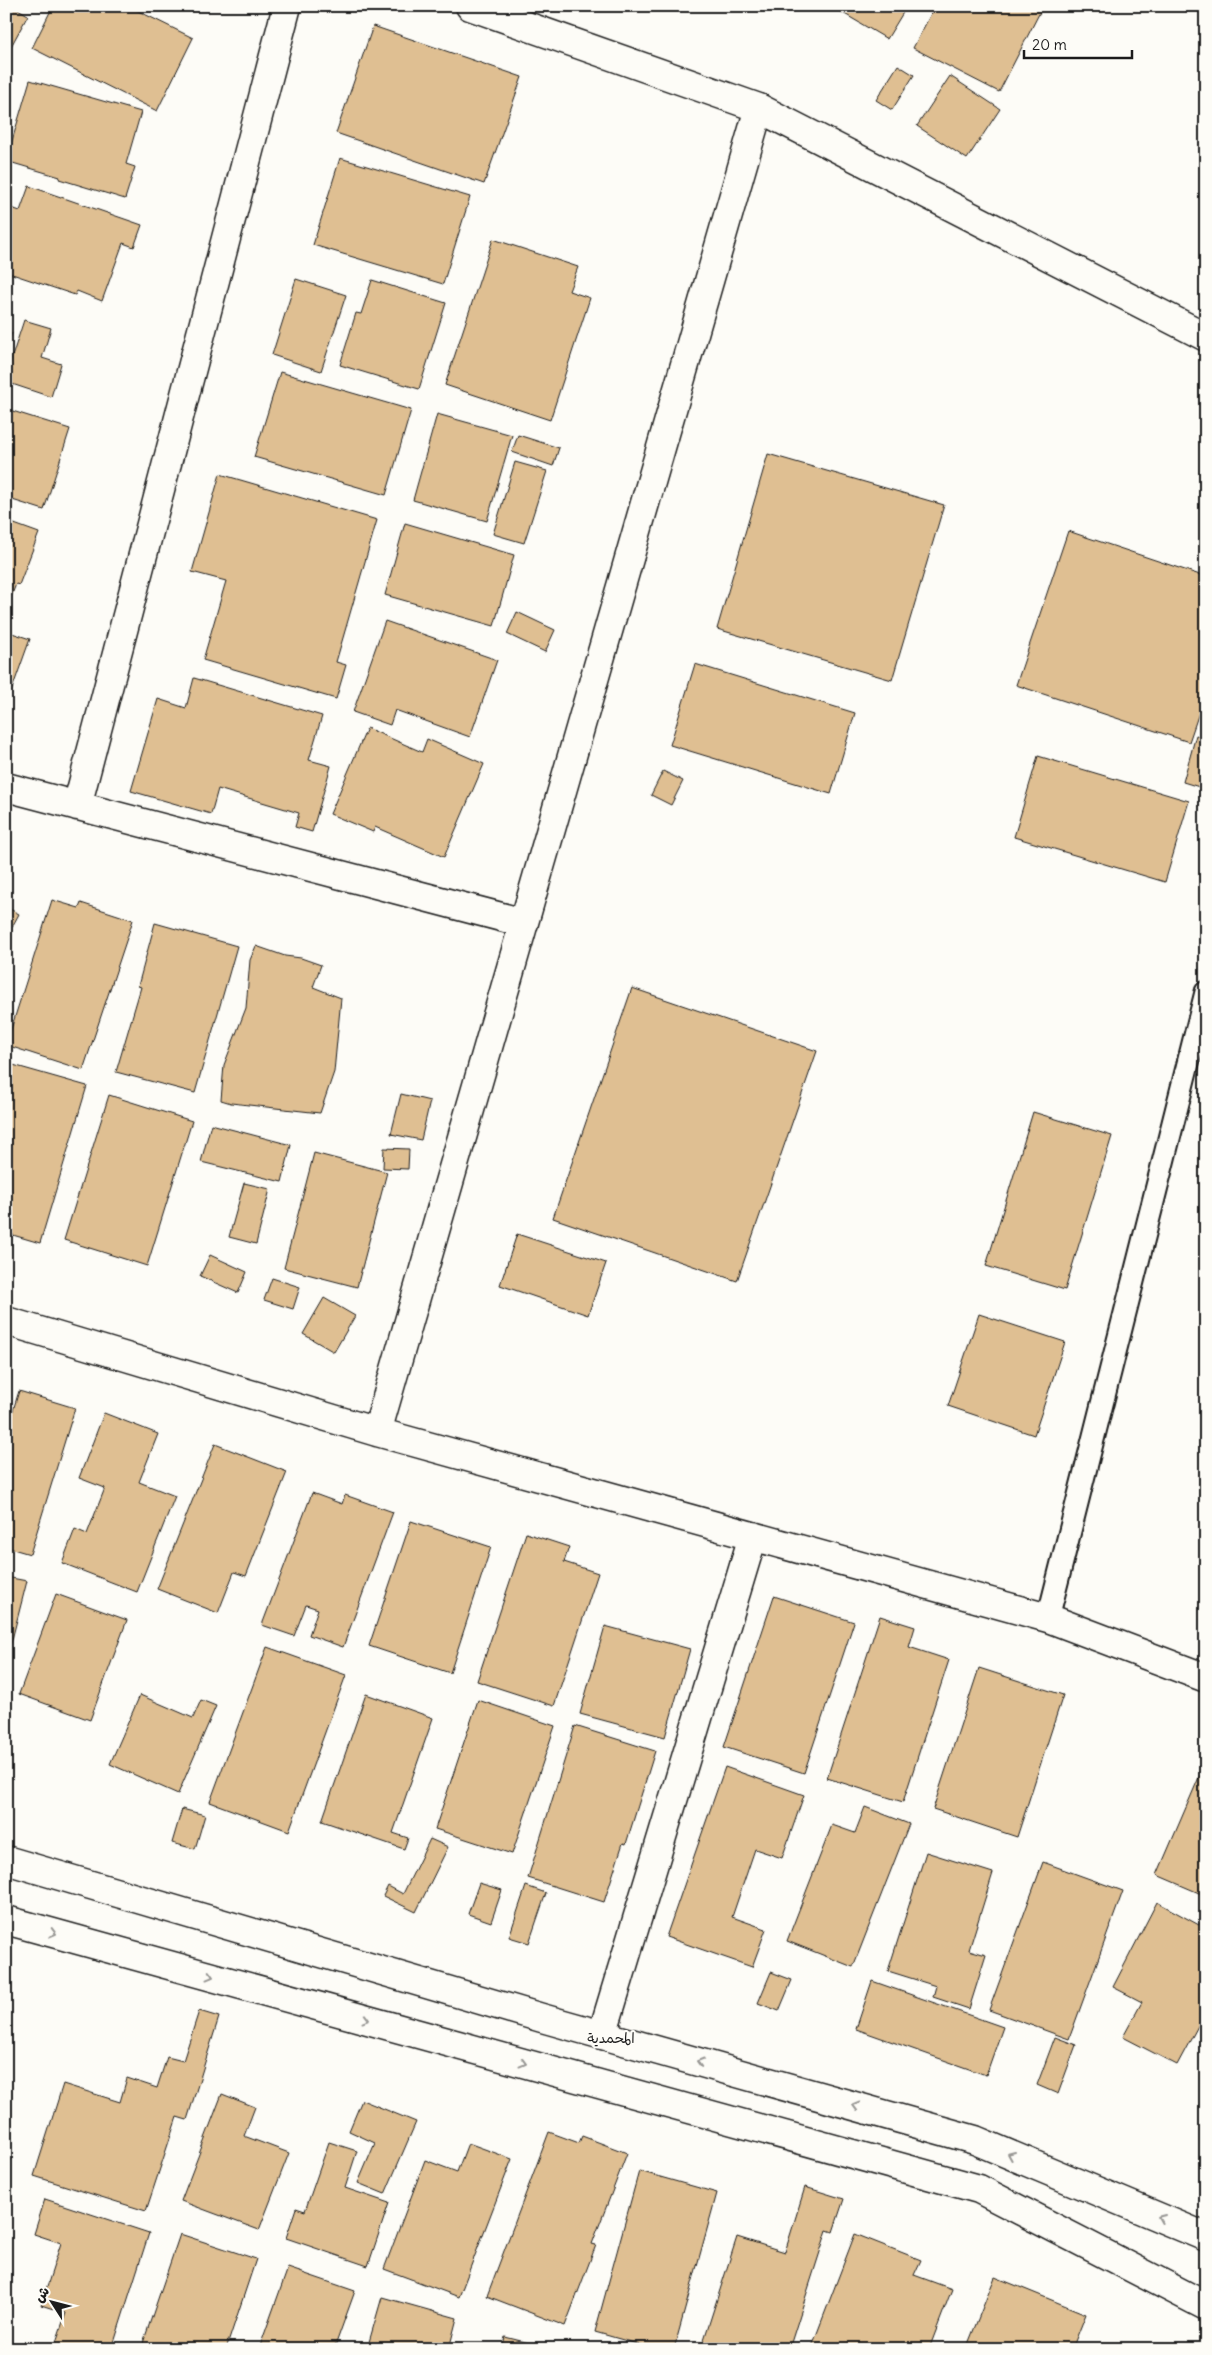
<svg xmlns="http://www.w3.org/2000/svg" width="1212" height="2355" viewBox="0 0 1212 2355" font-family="Delius,'Playpen Sans Arabic',sans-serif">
	<rect width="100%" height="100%" fill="#fdfcf7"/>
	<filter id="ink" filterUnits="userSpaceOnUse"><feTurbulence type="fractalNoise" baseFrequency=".02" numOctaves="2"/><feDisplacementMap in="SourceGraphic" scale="10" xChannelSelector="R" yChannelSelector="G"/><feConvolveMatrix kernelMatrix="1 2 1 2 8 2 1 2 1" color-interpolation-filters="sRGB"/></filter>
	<g filter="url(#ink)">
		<path fill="#dfbf92" stroke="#1c1c1c" d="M 6,6 L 13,6 L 28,15 L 9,50 L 6,49 Z
			M 53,6 L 128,6 L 193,38 L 157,111 L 32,48 Z
			M 765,6 L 782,6 L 778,13 Z
			M 831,6 L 907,6 L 887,39 Z
			M 935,6 L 1043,6 L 999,92 L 913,48 Z
			M 373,26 L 522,77 L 484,184 L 336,133 Z
			M 898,65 L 914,75 L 892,110 L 876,100 Z
			M 950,76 L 1000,109 L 967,159 L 917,126 Z
			M 30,80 L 141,112 L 126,164 L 135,167 L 125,199 L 59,179 L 60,177 L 6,161 Z
			M 340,158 L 470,197 L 443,284 L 313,245 Z
			M 29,186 L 142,225 L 134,247 L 123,243 L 102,301 L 77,291 L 75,295 L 6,272 L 6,206 L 20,211 Z
			M 493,239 L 578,267 L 569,291 L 590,298 L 550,420 L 445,385 Z
			M 296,279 L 346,295 L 321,371 L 272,355 Z
			M 372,280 L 446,303 L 419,389 L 340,365 L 356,313 L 361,314 Z
			M 24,320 L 51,328 L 42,358 L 61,364 L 51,397 L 6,382 L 6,375 Z
			M 6,331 L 12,333 L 6,350 Z
			M 280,372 L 411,410 L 386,495 L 254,457 Z
			M 6,409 L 70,429 L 44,510 L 6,498 Z
			M 437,414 L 512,435 L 487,521 L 413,500 Z
			M 518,435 L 559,448 L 553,466 L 512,452 Z
			M 768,454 L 944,505 L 892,680 L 717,629 Z
			M 515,462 L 547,471 L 524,543 L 493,534 Z
			M 220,474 L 377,520 L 336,662 L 346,665 L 336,699 L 203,660 L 226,581 L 192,572 Z
			M 6,521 L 39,533 L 19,585 L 16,584 L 6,610 Z
			M 405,523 L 514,555 L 494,626 L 385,595 Z
			M 1068,531 L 1206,577 L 1206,692 L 1189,742 L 1016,685 Z
			M 517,612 L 555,630 L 545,652 L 507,634 Z
			M 385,621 L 497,660 L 470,737 L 395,710 L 390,725 L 353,712 Z
			M 6,631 L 30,639 L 6,706 Z
			M 695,664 L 855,713 L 831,794 L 670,745 Z
			M 194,678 L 322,716 L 309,760 L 331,766 L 312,832 L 295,827 L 299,813 L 218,789 L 211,814 L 131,791 L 158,699 L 186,708 Z
			M 367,728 L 422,752 L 427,739 L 484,764 L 444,857 L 375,827 L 373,832 L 330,814 Z
			M 1196,735 L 1206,738 L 1206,789 L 1183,782 Z
			M 1038,756 L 1189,801 L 1165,882 L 1014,837 Z
			M 663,771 L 683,781 L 671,805 L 651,795 Z
			M 52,900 L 79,908 L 81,903 L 133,920 L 83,1070 L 6,1045 Z
			M 6,907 L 19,914 L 6,938 Z
			M 155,923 L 237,946 L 195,1093 L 116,1072 L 141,987 L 138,986 Z
			M 256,946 L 285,956 L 301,958 L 321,965 L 313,987 L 341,998 L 334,1072 L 320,1113 L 231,1103 L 221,1100 L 224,1065 L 246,1008 L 250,960 Z
			M 632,988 L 817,1051 L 737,1281 L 553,1218 Z
			M 6,1063 L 87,1086 L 40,1243 L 6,1233 Z
			M 401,1094 L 430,1101 L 421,1140 L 391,1134 Z
			M 109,1095 L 192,1121 L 147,1266 L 64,1240 Z
			M 1033,1112 L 1112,1136 L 1065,1290 L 986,1266 Z
			M 211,1124 L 291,1145 L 282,1182 L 201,1162 Z
			M 384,1148 L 409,1149 L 408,1169 L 383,1168 Z
			M 314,1153 L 387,1172 L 357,1287 L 284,1268 Z
			M 244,1183 L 270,1189 L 256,1244 L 229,1237 Z
			M 517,1234 L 606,1263 L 588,1315 L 500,1285 Z
			M 210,1255 L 247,1272 L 238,1293 L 200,1276 Z
			M 272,1278 L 300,1287 L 293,1309 L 264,1300 Z
			M 324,1298 L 355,1316 L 334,1352 L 303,1334 Z
			M 979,1314 L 1065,1342 L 1034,1435 L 948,1406 Z
			M 19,1391 L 75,1408 L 30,1554 L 6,1547 L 6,1419 L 10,1420 Z
			M 104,1413 L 158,1434 L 139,1482 L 175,1496 L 137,1592 L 62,1563 L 75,1529 L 87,1534 L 105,1488 L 79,1478 Z
			M 215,1444 L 287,1472 L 246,1576 L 234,1572 L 218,1613 L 157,1589 Z
			M 312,1493 L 342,1504 L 345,1495 L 393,1512 L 343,1647 L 309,1635 L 318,1609 L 306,1605 L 294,1636 L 262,1625 Z
			M 411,1521 L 491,1547 L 450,1673 L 369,1646 Z
			M 526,1533 L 569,1547 L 564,1562 L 598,1573 L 554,1706 L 477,1681 Z
			M 6,1577 L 27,1581 L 6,1663 Z
			M 56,1594 L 127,1620 L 90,1720 L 19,1694 Z
			M 774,1596 L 854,1622 L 804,1773 L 724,1747 Z
			M 880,1616 L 915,1627 L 909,1647 L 949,1660 L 903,1802 L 827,1778 Z
			M 605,1626 L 690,1649 L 665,1737 L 580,1714 Z
			M 267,1647 L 346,1675 L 289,1831 L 210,1802 Z
			M 979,1668 L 1063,1695 L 1017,1837 L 933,1809 Z
			M 366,1694 L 433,1718 L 393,1833 L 408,1838 L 404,1849 L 322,1821 Z
			M 140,1695 L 193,1718 L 201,1700 L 216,1706 L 178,1794 L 110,1764 Z
			M 478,1700 L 555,1726 L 512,1854 L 435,1829 Z
			M 575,1726 L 655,1751 L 626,1844 L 623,1843 L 604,1902 L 528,1878 Z
			M 1206,1761 L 1206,1896 L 1157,1875 Z
			M 725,1767 L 804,1795 L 782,1858 L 755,1849 L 732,1917 L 766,1929 L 752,1967 L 666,1937 Z
			M 865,1807 L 909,1824 L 853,1967 L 787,1941 L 832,1825 L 855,1833 Z
			M 182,1809 L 205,1815 L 195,1849 L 172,1843 Z
			M 430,1839 L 448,1847 L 416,1912 L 383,1896 L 388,1886 L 403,1894 Z
			M 926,1852 L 993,1873 L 969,1950 L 986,1955 L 969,2009 L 933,1997 L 936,1986 L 888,1971 Z
			M 1043,1862 L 1123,1891 L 1069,2039 L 989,2010 Z
			M 479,1883 L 502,1890 L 491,1922 L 468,1914 Z
			M 526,1886 L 546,1893 L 529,1943 L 509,1937 Z
			M 1157,1902 L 1199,1925 L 1204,1914 L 1206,1915 L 1206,2011 L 1177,2065 L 1123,2037 L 1142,2002 L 1113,1987 Z
			M 771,1972 L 792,1980 L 779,2011 L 758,2003 Z
			M 872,1981 L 1003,2027 L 986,2075 L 856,2029 Z
			M 199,2011 L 219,2017 L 187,2120 L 177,2117 L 146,2211 L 34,2176 L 63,2084 L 120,2102 L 127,2078 L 157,2088 L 167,2057 L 183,2061 Z
			M 1055,2037 L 1076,2045 L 1058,2094 L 1037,2085 Z
			M 222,2094 L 255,2107 L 244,2136 L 289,2153 L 259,2230 L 181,2201 Z
			M 362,2100 L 416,2122 L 385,2194 L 358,2183 L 375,2143 L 349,2131 Z
			M 549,2132 L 579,2143 L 582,2136 L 627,2153 L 592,2244 L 596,2245 L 565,2326 L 487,2296 Z
			M 329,2142 L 357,2151 L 345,2188 L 389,2203 L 368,2266 L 286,2238 L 296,2208 L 305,2211 Z
			M 468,2143 L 512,2159 L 459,2297 L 384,2269 L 425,2160 L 457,2172 Z
			M 639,2171 L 717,2193 L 674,2349 L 655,2349 L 595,2332 Z
			M 805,2187 L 844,2199 L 833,2232 L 827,2230 L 789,2349 L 701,2349 L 737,2237 L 785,2252 Z
			M 45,2199 L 149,2233 L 112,2349 L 67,2349 L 55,2345 L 66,2313 L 41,2305 L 61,2243 L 34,2234 Z
			M 180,2234 L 256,2259 L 226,2349 L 141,2349 Z
			M 855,2234 L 921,2260 L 914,2275 L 952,2289 L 929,2349 L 811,2349 Z
			M 288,2268 L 355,2291 L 334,2349 L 259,2349 Z
			M 995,2277 L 1086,2314 L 1072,2349 L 966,2349 Z
			M 382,2297 L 457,2318 L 449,2349 L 367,2349 Z
			M 505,2337 L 553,2349 L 502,2349 Z"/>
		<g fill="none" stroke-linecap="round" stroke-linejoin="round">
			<defs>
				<path id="service" d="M 1048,1618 L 1206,992"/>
				<path id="minor" d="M 470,6 L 759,108 L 1206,337
					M 6,787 L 524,923
					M 77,806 L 287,6
					M 6,1321 L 377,1432 L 1048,1618 L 1206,1678
					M 377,1432 L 759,108
					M 602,2035 L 753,1536"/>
				<path id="tertiary" d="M 6,1860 L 542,2018 L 975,2140 L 1206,2237
					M 6,1920 L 979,2189 L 1206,2306"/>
			</defs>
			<use href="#service" stroke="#1c1c1c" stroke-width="25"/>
			<use href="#minor" stroke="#1c1c1c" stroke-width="31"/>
			<use href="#tertiary" stroke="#1c1c1c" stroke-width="31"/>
			<use href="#service" stroke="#fdfcf7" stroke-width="21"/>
			<use href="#minor" stroke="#fdfcf7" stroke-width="28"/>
			<use href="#tertiary" stroke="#fdfcf7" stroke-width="28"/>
		</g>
		<defs><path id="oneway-chevron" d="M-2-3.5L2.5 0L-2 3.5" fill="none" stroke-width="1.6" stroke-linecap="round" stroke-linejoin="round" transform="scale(1.25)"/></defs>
		<g stroke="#989794">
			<use href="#oneway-chevron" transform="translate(53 1933) rotate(15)"/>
			<use href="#oneway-chevron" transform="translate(210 1976) rotate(15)"/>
			<use href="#oneway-chevron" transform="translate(366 2019) rotate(15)"/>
			<use href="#oneway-chevron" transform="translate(700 2062) rotate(-164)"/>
			<use href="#oneway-chevron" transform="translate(523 2063) rotate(15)"/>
			<use href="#oneway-chevron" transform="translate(856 2106) rotate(-164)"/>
			<use href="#oneway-chevron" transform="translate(1011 2155) rotate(-157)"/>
			<use href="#oneway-chevron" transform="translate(1161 2218) rotate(-157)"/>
		</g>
	</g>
	<g text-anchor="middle" stroke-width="4" stroke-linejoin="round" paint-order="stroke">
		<g font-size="14" fill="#1c1c1c" stroke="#fdfcf7">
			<text x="611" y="2043">المحمدية</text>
		</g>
	</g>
	<rect width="1212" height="2355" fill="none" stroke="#fdfcf7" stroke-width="25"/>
	<rect x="12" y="12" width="1187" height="2330" fill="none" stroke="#1c1c1c" stroke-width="2" filter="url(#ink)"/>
	<g transform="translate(52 2302) rotate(306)" stroke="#fdfcf7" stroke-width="4" paint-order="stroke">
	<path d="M0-4L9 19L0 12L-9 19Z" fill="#1c1c1c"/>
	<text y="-8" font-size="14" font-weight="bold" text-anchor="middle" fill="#1c1c1c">ش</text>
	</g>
	<path d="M1024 50v8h108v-8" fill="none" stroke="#1c1c1c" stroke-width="2.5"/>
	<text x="1032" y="50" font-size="15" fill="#1c1c1c" stroke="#fdfcf7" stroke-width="4" paint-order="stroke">20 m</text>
</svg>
